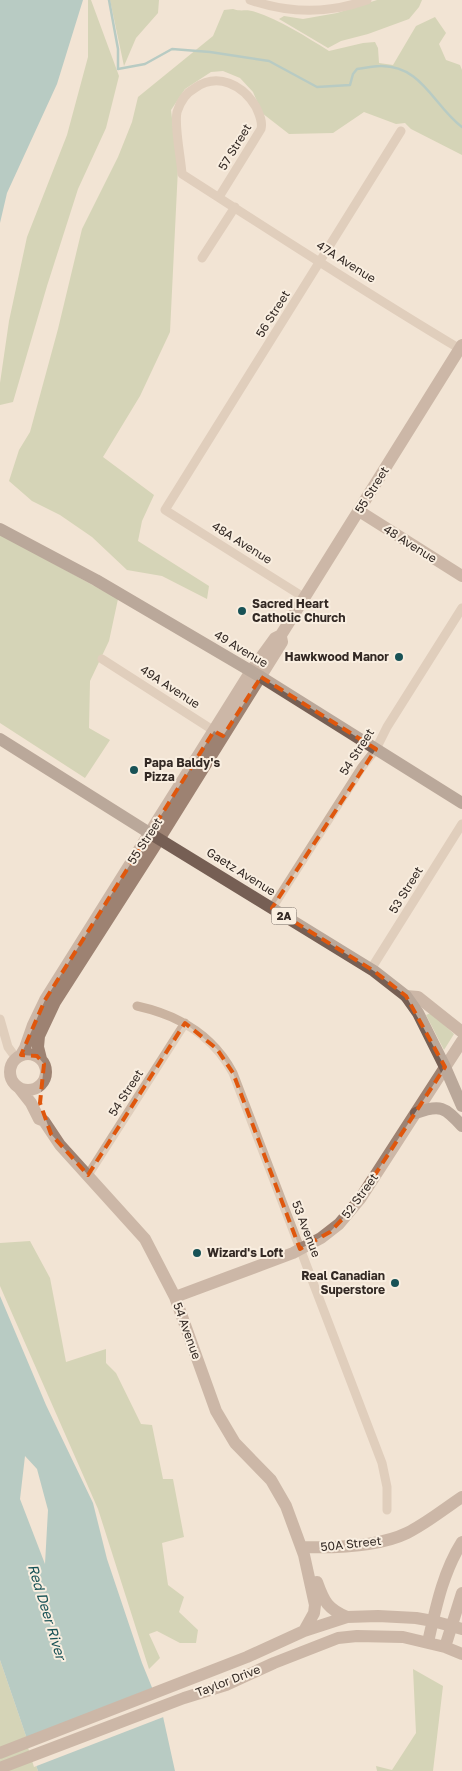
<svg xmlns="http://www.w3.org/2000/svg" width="462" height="1771" viewBox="0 0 462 1771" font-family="'Golos Text',sans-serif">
	<rect width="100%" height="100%" fill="#f2e4d4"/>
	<path fill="#b2c194" d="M 88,0 L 91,0 L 119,76 L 106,128 L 78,189 L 47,286 L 13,402 L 0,405 L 0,383 L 9,321 L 27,237 L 67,135 L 88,57 Z
		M 110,0 L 159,0 L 158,13 L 136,38 L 124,66 Z
		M 377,0 L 422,0 L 419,7 L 409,19 L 368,34 L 341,41 L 328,48 L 279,19 L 284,16 L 303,19 L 337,13 Z
		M 233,9 C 242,12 245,9 252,11 C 279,19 306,37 329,51 L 363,43 L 375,42 L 378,48 L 379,63 L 393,65 L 416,26 L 435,17 L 446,33 L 439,44 L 446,60 L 460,65 L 462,70 L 462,155 L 411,129 L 405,123 L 396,124 L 364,112 L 333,133 L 289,134 L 262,113 L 253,92 L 240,78 L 223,71 L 211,72 L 185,89 L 171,110 L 178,168 L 170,332 L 140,396 L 103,457 L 154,495 L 142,521 L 138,541 L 209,586 L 207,599 L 162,576 L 127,570 L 92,537 L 60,515 L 32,501 L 9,481 L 19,450 L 30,432 L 58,329 L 82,229 L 118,157 L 132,122 L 138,97 L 213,36 L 224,10 Z
		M 0,534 L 118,599 L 109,641 L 90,681 L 89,728 L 110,740 L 85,778 L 0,723 Z
		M 431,1013 L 454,1034 L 444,1050 L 426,1015 Z
		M 30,1241 L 50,1278 L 66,1362 L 106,1349 L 106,1363 L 116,1373 L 141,1424 L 152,1425 L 163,1479 L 173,1479 L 184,1537 L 162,1543 L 168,1585 L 184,1597 L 179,1612 L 198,1630 L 196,1643 L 180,1643 L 157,1631 L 149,1634 L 160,1658 L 149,1669 L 98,1509 L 0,1286 L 0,1243 Z
		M 0,1660 L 38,1771 L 0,1771 Z
		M 413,1669 L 443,1686 L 433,1771 L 377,1771 L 376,1766 L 392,1770 L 416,1733 Z"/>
	<path fill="#72adb0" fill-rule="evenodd" d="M 0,0 L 83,0 L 57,84 L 7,193 L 0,223 Z
		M 0,1296 L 46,1405 L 93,1503 L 107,1559 L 142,1663 L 162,1712 L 175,1771 L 38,1771 L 0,1660 ZM 25,1456 L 37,1469 L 48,1510 L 45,1564 L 20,1499 Z"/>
	<path fill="#f2e4d4" d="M 155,1687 L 166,1716 L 34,1767 L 25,1738 Z"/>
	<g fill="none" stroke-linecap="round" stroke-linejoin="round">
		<path stroke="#72adb0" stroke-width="2.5" d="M 109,0 L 118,49 L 118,69 L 145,64 L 172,49 L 210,52 L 269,61 L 317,87 L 350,85 L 353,74 L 357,69 C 365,68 373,66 380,66 C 422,65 433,105 462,127"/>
		<path stroke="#cab3a0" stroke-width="9" d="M 250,0 C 288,13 328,14 367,0
			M 219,197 L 261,129 C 263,121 259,114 256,107 C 243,85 218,72 195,88 C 186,93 180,102 177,112 C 174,126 181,158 182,174 C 274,233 366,293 460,349
			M 202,258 L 235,207
			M 305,598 L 165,510 L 401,131
			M 102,659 L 219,734
			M 272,908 L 362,767 L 376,749 L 387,727 L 462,608
			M 371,969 L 462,824
			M 137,1006 C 178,1015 213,1035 233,1073 L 382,1463 L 387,1487 L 387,1510
			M 0,1019 L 8,1047 L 16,1058
			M 88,1175 L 185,1023"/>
		<path stroke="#9d8272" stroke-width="12" d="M 359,511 L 462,576
			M 406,996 L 418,997 L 462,1032
			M10 1072a18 18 0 1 1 36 0a18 18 0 1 1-36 0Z
			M 21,1055 L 25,1048 L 33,1025 L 45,1000 L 251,671 L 275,638 L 281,635 L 462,345
			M 41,1059 L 38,1047 L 39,1036 L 55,1002 L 153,849 L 282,642 L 281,637
			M 20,1089 L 31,1103 L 39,1119 L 44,1121 L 60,1145 L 145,1239 L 175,1297 L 216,1411 L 235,1443 L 271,1480 L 286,1506 L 304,1555 L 315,1605 L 314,1613 L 304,1631
			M 175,1297 L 293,1253 L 321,1238 L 339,1224 L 360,1199 L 462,1041
			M 301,1547 C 333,1548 378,1547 407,1533 C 427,1523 444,1509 462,1497
			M 317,1582 C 324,1602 328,1609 347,1617
			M 428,1642 C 436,1607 443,1572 462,1542
			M 445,1647 L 462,1593
			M 0,1753 L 247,1657 L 304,1631 L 347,1617 L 378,1616 L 416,1618 L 433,1621 L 462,1629
			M 0,1768 L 184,1698 L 226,1685 L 274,1663 L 338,1638 L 357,1636 L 403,1637 L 445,1647 L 462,1654"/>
		<path stroke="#765f54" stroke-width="12" d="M 0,529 L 96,580 L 261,677 L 462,803
			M 0,739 L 159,839 L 374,971 L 406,996 L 418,1013 L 445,1067 L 462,1106
			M 416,1113 C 440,1104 445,1107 462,1126"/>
	</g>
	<path d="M0 0H462V1771H0ZM 261,677 L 376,749 L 272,908 L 374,971 L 406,996 L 445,1067 L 354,1207 L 330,1232 L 300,1249 L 233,1073 L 217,1049 L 185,1023 L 88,1175 L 51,1134 L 40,1103 L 44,1064 L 37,1056 L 21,1055 L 45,1000 L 214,731 L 223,736 Z" fill="#f2e4d4" fill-opacity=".55" fill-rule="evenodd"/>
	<path fill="none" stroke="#df570d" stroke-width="4" stroke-dasharray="10 6" stroke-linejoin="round" d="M 261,677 L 376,749 L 272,908 L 374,971 L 406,996 L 445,1067 L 354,1207 L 330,1232 L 300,1249 L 233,1073 L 217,1049 L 185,1023 L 88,1175 L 51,1134 L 40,1103 L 44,1064 L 37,1056 L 21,1055 L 45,1000 L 214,731 L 223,736 Z"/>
	<g fill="#185256" stroke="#f9eee0" stroke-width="2">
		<circle cx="242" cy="611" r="5"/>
		<circle cx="399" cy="657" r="5"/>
		<circle cx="134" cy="770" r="5"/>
		<circle cx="197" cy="1253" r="5"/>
		<circle cx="395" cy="1283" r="5"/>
	</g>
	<g text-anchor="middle" stroke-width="4" stroke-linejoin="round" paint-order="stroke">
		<rect fill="#f9eee0" stroke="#6e645c" stroke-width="1" x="271.5" y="907.5" width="25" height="17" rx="4"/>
		<g font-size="11" font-weight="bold" fill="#332924">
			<text x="284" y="920">2A</text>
		</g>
		<g font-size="12" fill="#332924" stroke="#f9eee0">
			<text transform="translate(235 147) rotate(-59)" y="4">57 Street</text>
			<text transform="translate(346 262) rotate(32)" y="4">47A Avenue</text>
			<text transform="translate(273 314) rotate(-58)" y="4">56 Street</text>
			<text transform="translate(372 490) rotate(-58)" y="4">55 Street</text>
			<text transform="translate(242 543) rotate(32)" y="4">48A Avenue</text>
			<text transform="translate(410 544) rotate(32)" y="4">48 Avenue</text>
			<text transform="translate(241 649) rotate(31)" y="4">49 Avenue</text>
			<text transform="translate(170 687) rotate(33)" y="4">49A Avenue</text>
			<text transform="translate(357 752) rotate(-57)" y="4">54 Street</text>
			<text transform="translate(145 841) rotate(-57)" y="4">55 Street</text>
			<text transform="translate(241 872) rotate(32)" y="4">Gaetz Avenue</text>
			<text transform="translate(406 890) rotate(-58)" y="4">53 Street</text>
			<text transform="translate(126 1093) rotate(-57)" y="4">54 Street</text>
			<text transform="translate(360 1196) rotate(-54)" y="4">52 Street</text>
			<text transform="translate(306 1229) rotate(69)" y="4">53 Avenue</text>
			<text transform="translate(187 1331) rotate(70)" y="4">54 Avenue</text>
			<text transform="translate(351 1544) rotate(-6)" y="4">50A Street</text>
			<text transform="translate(228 1681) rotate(-21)" y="4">Taylor Drive</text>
		</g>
		<g font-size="12" font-weight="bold" fill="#332924" stroke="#f9eee0" text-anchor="start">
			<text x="252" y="608">Sacred Heart<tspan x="252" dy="14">Catholic Church</tspan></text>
			<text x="389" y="661" text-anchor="end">Hawkwood Manor</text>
			<text x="144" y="767">Papa Baldy's<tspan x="144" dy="14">Pizza</tspan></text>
			<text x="207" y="1257">Wizard's Loft</text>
			<text x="385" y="1280" text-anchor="end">Real Canadian<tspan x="385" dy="14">Superstore</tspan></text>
		</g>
		<g font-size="14" font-style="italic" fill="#185256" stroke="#f9eee0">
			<text transform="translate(47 1612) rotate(73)" y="5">Red Deer River</text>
		</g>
	</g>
</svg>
